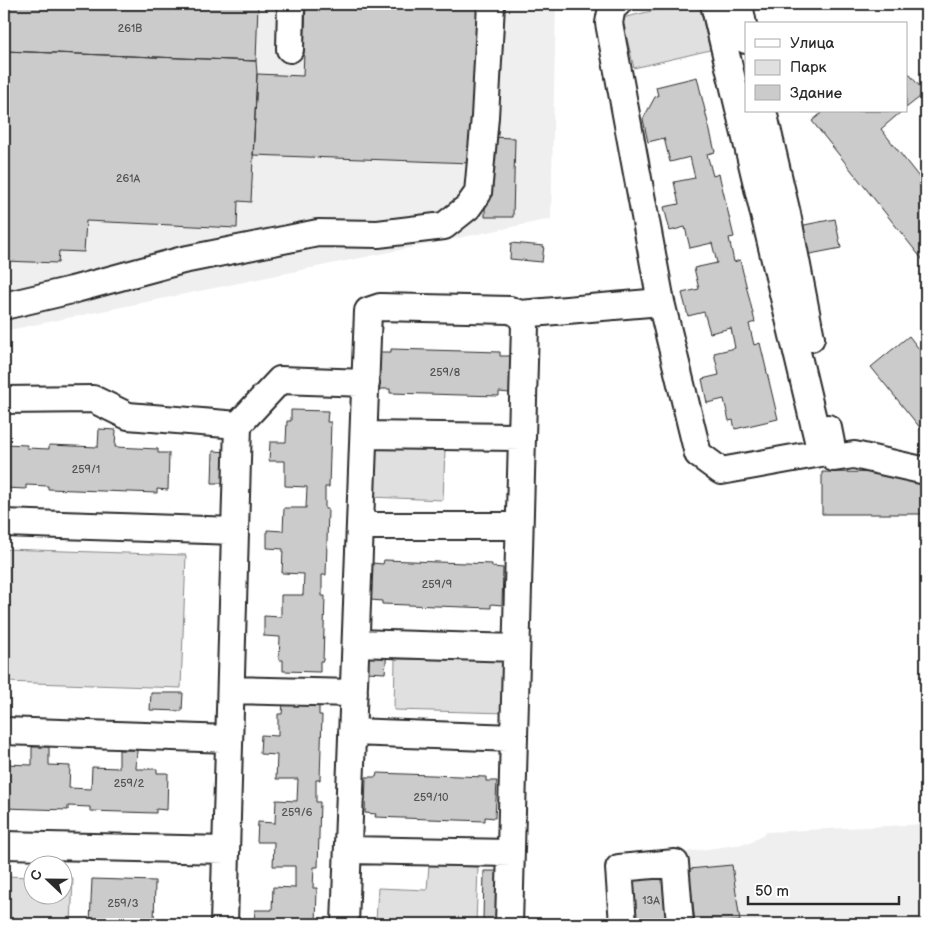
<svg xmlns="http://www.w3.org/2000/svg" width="930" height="928" viewBox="0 0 930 928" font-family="'Balsamiq Sans',sans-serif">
	<rect width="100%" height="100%" fill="#fff"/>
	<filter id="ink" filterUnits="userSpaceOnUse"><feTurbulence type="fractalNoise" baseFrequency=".02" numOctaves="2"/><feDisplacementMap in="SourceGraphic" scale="10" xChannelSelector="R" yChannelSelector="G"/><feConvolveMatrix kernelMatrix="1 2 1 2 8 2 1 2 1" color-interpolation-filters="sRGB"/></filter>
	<g filter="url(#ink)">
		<path fill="#efefef" d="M 4,4 L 556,4 L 551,219 L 4,331 Z
			M 926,824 L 926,924 L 612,924 L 607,863 L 750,843 L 766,832 Z"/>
		<path fill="#e0e0e0" stroke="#868686" d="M 681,4 L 699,4 L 710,50 L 634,68 L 622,18 Z
			M 373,446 L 445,450 L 443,500 L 371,497 Z
			M 4,549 L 186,555 L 181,688 L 4,682 Z
			M 395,659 L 509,661 L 508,713 L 394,710 Z
			M 429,865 L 478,867 L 476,924 L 376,921 L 378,888 L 427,890 Z
			M 4,876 L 32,877 L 32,896 L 62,896 L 63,878 L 73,878 L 71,924 L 4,922 Z"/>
		<path fill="#cbcbcb" stroke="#2b2b2b" d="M 4,4 L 258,4 L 256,61 L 4,51 Z
			M 306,4 L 478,4 L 471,163 L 253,155 L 257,74 L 303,76 Z
			M 4,51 L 256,61 L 257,74 L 251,202 L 238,201 L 237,228 L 86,221 L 84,252 L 59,251 L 58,263 L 4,261 Z
			M 906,70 L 925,93 L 906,108 Z
			M 697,77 L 715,152 L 707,154 L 713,176 L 719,174 L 734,237 L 729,238 L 734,262 L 740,260 L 755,322 L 749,324 L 754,345 L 760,343 L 778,419 L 735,429 L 733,420 L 729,421 L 724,399 L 707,403 L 702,379 L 719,375 L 714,353 L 735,348 L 731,328 L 710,333 L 704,312 L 688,316 L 682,293 L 699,289 L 694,268 L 717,263 L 712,243 L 690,248 L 685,227 L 670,231 L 664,207 L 679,204 L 674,182 L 695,178 L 690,157 L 670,162 L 664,138 L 648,142 L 643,119 L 655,97 L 658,96 L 656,87 Z
			M 824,111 L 902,111 L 881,129 L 926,186 L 926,264 L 812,121 Z
			M 486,137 L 515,138 L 513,217 L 485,217 Z
			M 835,219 L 841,248 L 805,255 L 799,226 Z
			M 511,243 L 544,246 L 542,262 L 510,259 Z
			M 909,336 L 926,358 L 926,435 L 871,367 Z
			M 391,349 L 500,352 L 500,356 L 511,356 L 510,393 L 499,392 L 499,396 L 390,393 L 390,389 L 379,389 L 380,352 L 391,352 Z
			M 291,410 L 328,411 L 327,422 L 331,422 L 329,487 L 325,487 L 325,509 L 328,509 L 326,575 L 322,575 L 322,596 L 325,596 L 323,661 L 320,661 L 320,672 L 283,671 L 283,660 L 279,660 L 280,637 L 264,636 L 264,616 L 281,617 L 281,595 L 303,595 L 304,574 L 282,573 L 283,549 L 267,548 L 267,530 L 283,531 L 284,508 L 306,508 L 307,487 L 285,486 L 285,461 L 269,461 L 270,442 L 286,442 L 287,421 L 291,421 Z
			M 99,429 L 116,430 L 115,447 L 158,449 L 158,453 L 169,453 L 168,490 L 157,489 L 157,493 L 48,489 L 48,486 L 26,485 L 26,489 L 4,488 L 4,444 L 27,445 L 27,448 L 49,449 L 49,445 L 98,447 Z
			M 213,451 L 230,452 L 229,483 L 212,483 Z
			M 822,472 L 926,473 L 926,514 L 822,514 Z
			M 384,560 L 492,564 L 492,567 L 503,568 L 502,605 L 491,604 L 491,608 L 382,604 L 382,601 L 371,600 L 372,563 L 383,564 Z
			M 368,650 L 387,651 L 385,673 L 366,672 Z
			M 151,693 L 183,693 L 182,711 L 150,710 Z
			M 283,703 L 319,704 L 319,715 L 322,715 L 320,780 L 316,780 L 316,802 L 320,802 L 318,867 L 314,867 L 313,888 L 317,888 L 316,924 L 254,924 L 255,910 L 272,910 L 273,887 L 295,888 L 295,866 L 273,866 L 274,842 L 257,842 L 258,822 L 275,823 L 276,800 L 297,801 L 298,779 L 276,779 L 277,755 L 260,754 L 261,735 L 278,736 L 278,714 L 282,714 Z
			M 32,747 L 49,747 L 49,765 L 70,766 L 69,788 L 91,789 L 92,767 L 119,768 L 119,750 L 137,750 L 136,769 L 157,769 L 157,773 L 168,773 L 167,810 L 156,809 L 156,813 L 90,811 L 90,807 L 68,806 L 68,810 L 4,808 L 4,764 L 32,765 Z
			M 377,773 L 486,777 L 486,781 L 497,781 L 495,818 L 485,817 L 485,821 L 375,817 L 376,814 L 365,813 L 366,777 L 376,777 Z
			M 732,865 L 740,921 L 731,922 L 731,924 L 695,924 L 689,869 Z
			M 484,871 L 502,871 L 501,921 L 483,921 Z
			M 668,871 L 674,924 L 634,924 L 629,875 Z
			M 92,879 L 155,881 L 154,924 L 90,924 Z"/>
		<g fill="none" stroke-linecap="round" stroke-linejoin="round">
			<defs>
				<path id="minor" d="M 739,4 L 746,40
					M 290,49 L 291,4
					M 763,111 L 787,214 L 811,338
					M 661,302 L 698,454 L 721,471 L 821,453 L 714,4
					M 4,306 L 72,290 L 183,260 L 318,233 L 378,234 L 444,226 L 468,207 L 478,193 L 485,117 L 491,4
					M 520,314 L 661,302 L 609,23 L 612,7 L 617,4
					M 4,400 L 93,399 L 128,416 L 238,425 L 280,380 L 366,383
					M 828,428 L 834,458 L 854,455 L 926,471
					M 364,435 L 522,437
					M 4,523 L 235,531
					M 360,526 L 519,526
					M 356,643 L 516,648
					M 231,690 L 354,693
					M 4,731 L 229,739
					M 352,732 L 514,738
					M 4,845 L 226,850
					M 348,850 L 511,853
					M 224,924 L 238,425
					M 345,924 L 368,311 L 380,307 L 510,310 L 520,314 L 525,325 L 509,924
					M 623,924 L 619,868 L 675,863 L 680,924"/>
			</defs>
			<use href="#minor" stroke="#2b2b2b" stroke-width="30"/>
			<use href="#minor" stroke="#fff" stroke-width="26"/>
		</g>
	</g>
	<g text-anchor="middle" stroke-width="4" stroke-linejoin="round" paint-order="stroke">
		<g font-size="11" fill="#535353">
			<text x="130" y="32">261В</text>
			<text x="128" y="182">261А</text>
			<text x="445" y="376">259/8</text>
			<text x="86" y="473">259/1</text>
			<text x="437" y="588">259/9</text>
			<text x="129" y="787">259/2</text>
			<text x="431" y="801">259/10</text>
			<text x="297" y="816">259/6</text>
			<text x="651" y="904">13А</text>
			<text x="123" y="907">259/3</text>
		</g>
	</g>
	<rect width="930" height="928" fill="none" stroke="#fff" stroke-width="20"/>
	<rect x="10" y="10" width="910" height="908" fill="none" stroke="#2b2b2b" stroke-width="2" filter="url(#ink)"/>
	<rect x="745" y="22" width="162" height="90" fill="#ffffff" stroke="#aaaaaa"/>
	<rect x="755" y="39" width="25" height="8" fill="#ffffff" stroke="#aaaaaa"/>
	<text x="790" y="48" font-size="15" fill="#2b2b2b">Улица</text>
	<rect x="755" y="60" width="25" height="15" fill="#e0e0e0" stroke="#aaaaaa"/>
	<text x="790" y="72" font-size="15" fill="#2b2b2b">Парк</text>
	<rect x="755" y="85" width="25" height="15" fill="#cbcbcb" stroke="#aaaaaa"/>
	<text x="790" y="98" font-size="15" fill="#2b2b2b">Здание</text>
	<g transform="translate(48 880) rotate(292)"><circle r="24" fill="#ffffff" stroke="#aaaaaa"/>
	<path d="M0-4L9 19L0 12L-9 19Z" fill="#2b2b2b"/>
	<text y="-8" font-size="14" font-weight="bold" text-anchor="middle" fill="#2b2b2b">С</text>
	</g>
	<path d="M748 896v8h151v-8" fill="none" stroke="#2b2b2b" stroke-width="2.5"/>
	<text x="755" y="896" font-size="15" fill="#2b2b2b" stroke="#ffffff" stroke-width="4" paint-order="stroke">50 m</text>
</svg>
